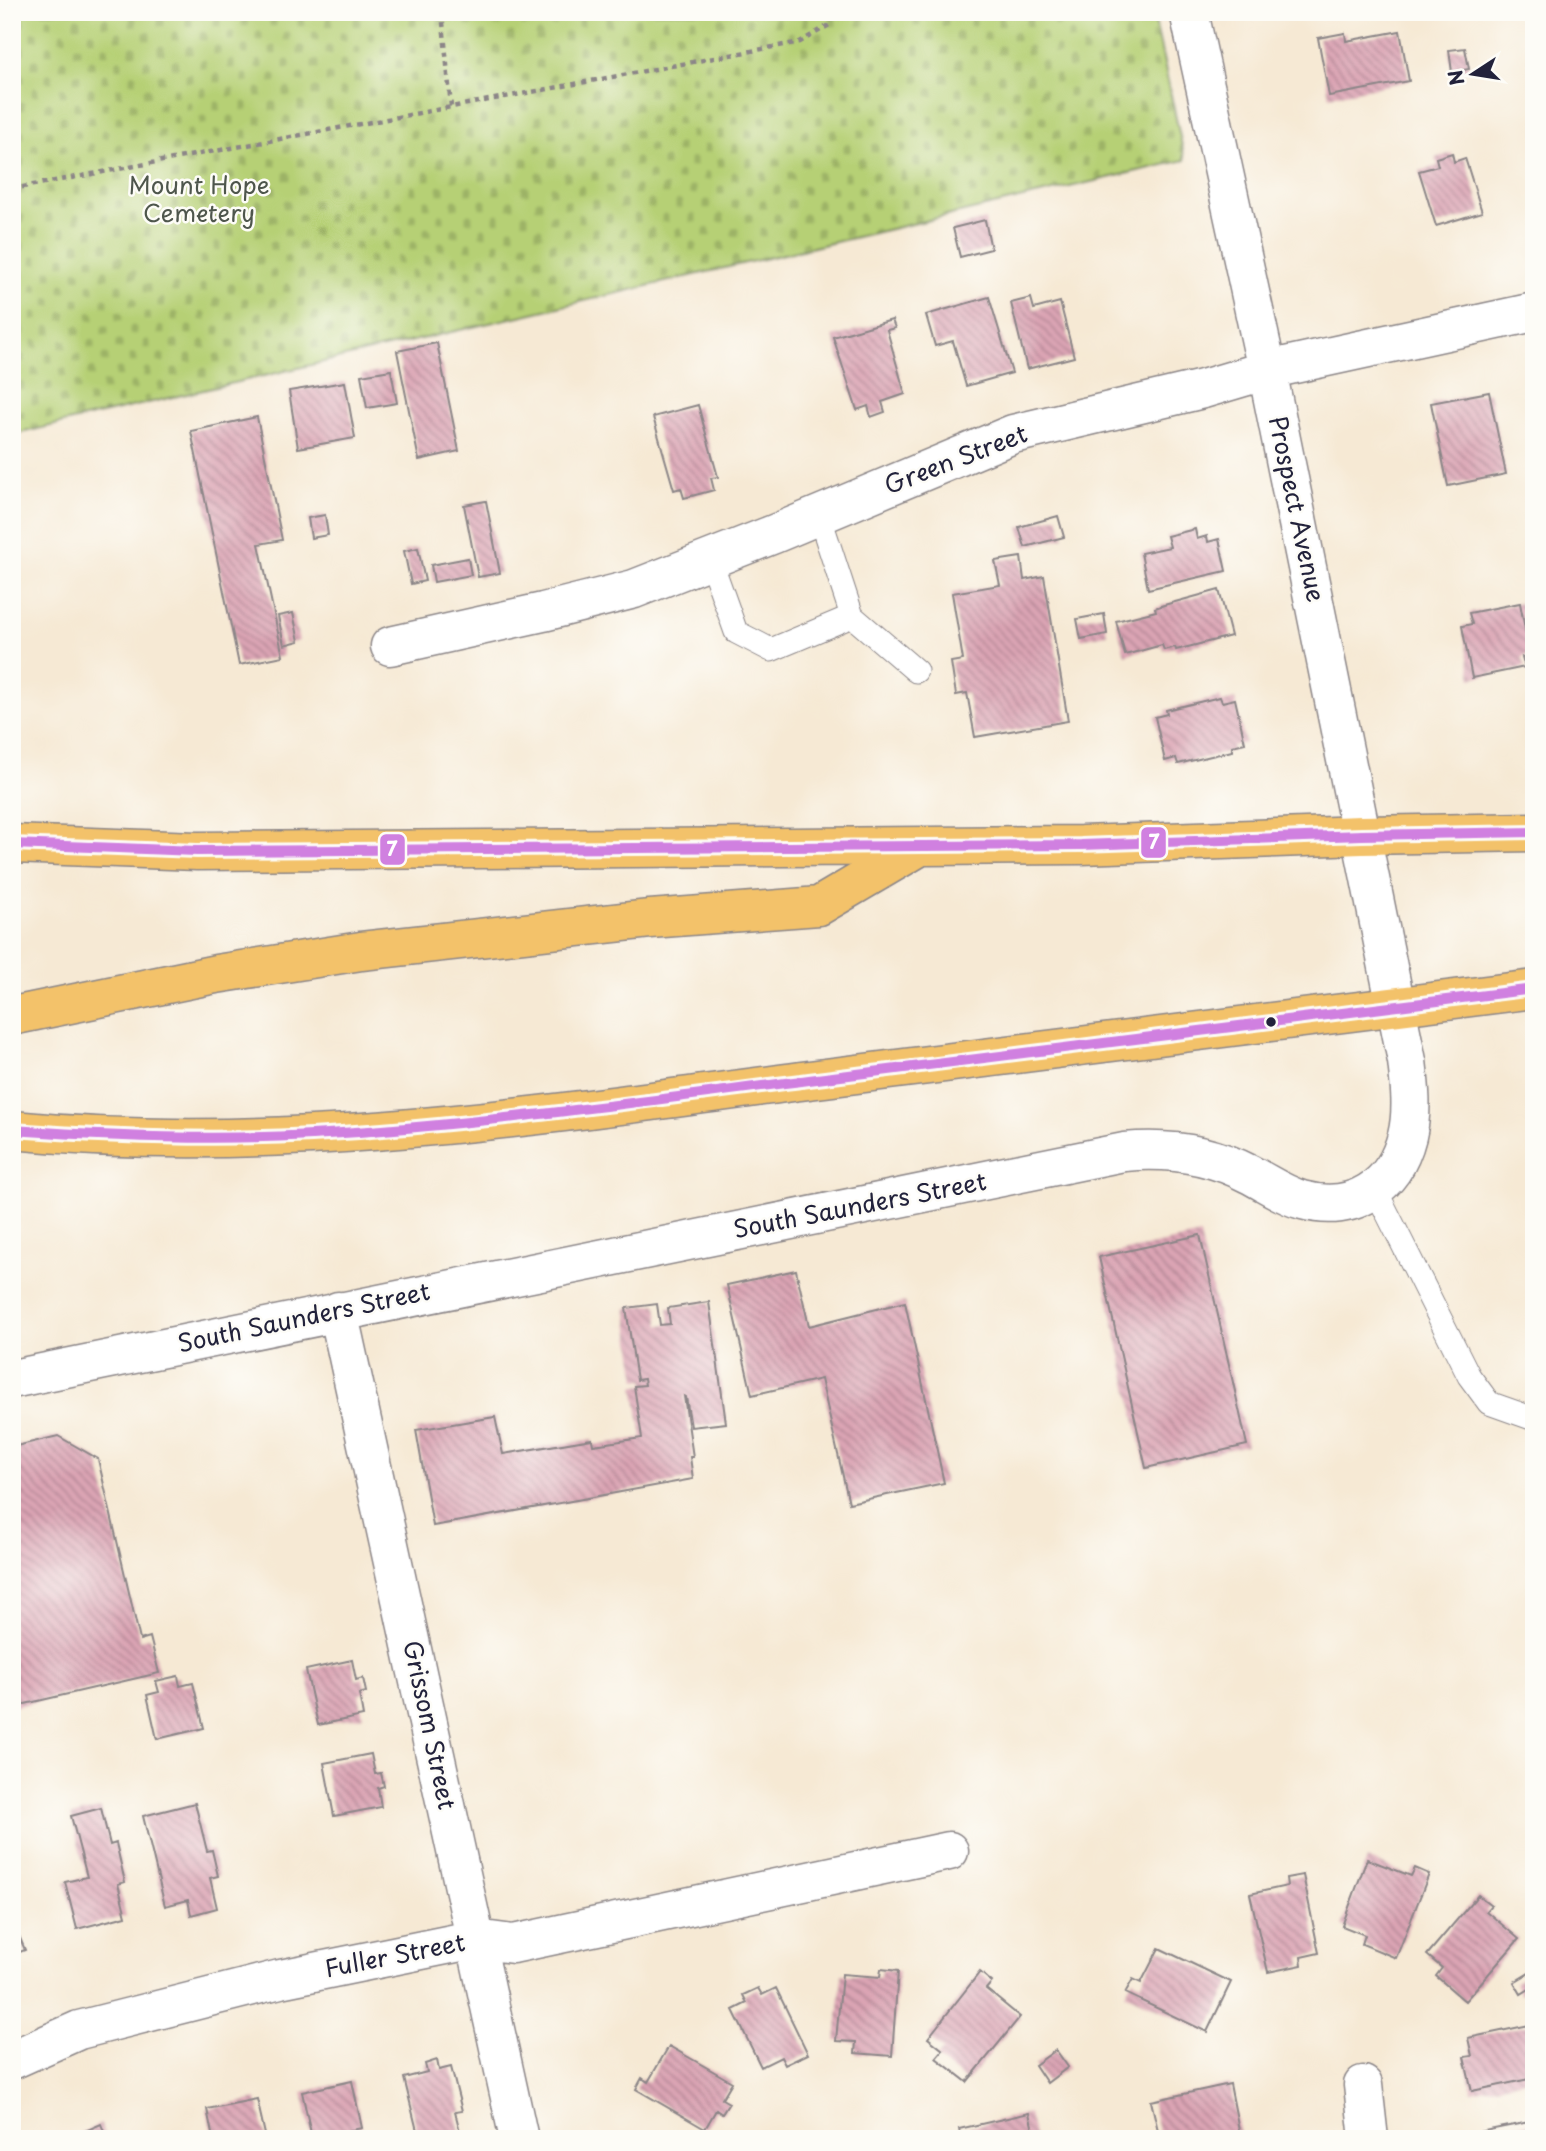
<svg xmlns="http://www.w3.org/2000/svg" width="1546" height="2151" viewBox="0 0 1546 2151" font-family="'Playpen Sans',sans-serif">
	<defs>
		<pattern id="cemetery-stones" width="16" height="16" patternUnits="userSpaceOnUse" patternTransform="scale(1.75)"><rect width="16" height="16" fill="#b6d075"/><path d="M2 7V4a2 2 0 0 1 4 0v3zM10 15v-3a2 2 0 0 1 4 0v3z" fill="#9cb266"/></pattern>
		<pattern id="building-back-hatch" width="6" height="6" patternUnits="userSpaceOnUse" patternTransform="scale(1.75)"><rect width="6" height="6" fill="#dba4b4"/><path d="M-1 5l2 2M0 0l6 6M5-1l2 2" fill="none" stroke="#b18594"/></pattern>
	</defs>
	<rect width="100%" height="100%" fill="#fdfcf7"/>
	<filter id="ink" filterUnits="userSpaceOnUse"><feTurbulence type="fractalNoise" baseFrequency=".0143" numOctaves="2"/><feDisplacementMap in="SourceGraphic" scale="14" xChannelSelector="R" yChannelSelector="G"/><feConvolveMatrix kernelMatrix="1 2 1 2 8 2 1 2 1" color-interpolation-filters="sRGB"/></filter>
	<filter id="wash" filterUnits="userSpaceOnUse"><feTurbulence type="fractalNoise" baseFrequency=".00686" numOctaves="4" result="noise"/><feDisplacementMap in="SourceGraphic" scale="28" xChannelSelector="R" yChannelSelector="G"/><feGaussianBlur stdDeviation="1.57" result="paint"/><feColorMatrix in="noise" values="0 0 0 0 0 0 0 0 0 0 0 0 0 0 0 0 0 1.4 0 .05"/><feComposite in="paint" operator="in"/></filter>
	<g filter="url(#wash)">
		<rect width="100%" height="100%" fill="#f6e9d4"/>
		<path fill="url(#cemetery-stones)" stroke="#6c7958" stroke-width="2" d="M 12,12 L 1153,12 L 1185,160 L 12,435 Z"/>
		<g id="blocks">
			<path fill="url(#building-back-hatch)" d="M 1400,31 L 1409,81 L 1329,96 L 1318,38 L 1345,33 L 1346,41 Z
				M 1465,48 L 1469,69 L 1452,72 L 1449,50 Z
				M 1452,153 L 1454,162 L 1465,158 L 1482,212 L 1436,226 L 1419,171 L 1438,166 L 1436,158 Z
				M 985,220 L 991,249 L 960,257 L 953,228 Z
				M 989,297 L 1012,373 L 966,386 L 953,341 L 935,346 L 926,315 Z
				M 1031,298 L 1034,309 L 1060,302 L 1074,357 L 1027,369 L 1011,303 Z
				M 892,320 L 895,328 L 887,330 L 905,394 L 882,402 L 885,412 L 871,417 L 868,406 L 857,410 L 833,337 Z
				M 437,343 L 459,451 L 419,460 L 397,351 Z
				M 391,370 L 397,403 L 367,408 L 361,375 Z
				M 345,382 L 355,438 L 298,448 L 289,391 Z
				M 1489,392 L 1506,474 L 1448,486 L 1431,403 Z
				M 698,405 L 718,477 L 711,478 L 714,490 L 684,498 L 681,488 L 674,490 L 653,417 Z
				M 257,417 L 282,540 L 259,544 L 283,656 L 239,665 L 191,431 Z
				M 486,501 L 500,573 L 478,577 L 464,505 Z
				M 325,515 L 328,535 L 311,538 L 308,518 Z
				M 1058,516 L 1064,537 L 1025,547 L 1019,527 Z
				M 1195,529 L 1197,539 L 1207,536 L 1208,542 L 1219,539 L 1226,571 L 1148,589 L 1141,553 L 1170,547 L 1167,536 Z
				M 418,548 L 425,581 L 411,584 L 404,551 Z
				M 1021,557 L 1024,580 L 1044,576 L 1068,721 L 975,737 L 967,693 L 956,695 L 951,662 L 963,660 L 952,593 L 1000,585 L 995,561 Z
				M 468,558 L 471,575 L 434,582 L 431,565 Z
				M 1219,590 L 1231,636 L 1176,650 L 1175,647 L 1164,650 L 1162,645 L 1125,655 L 1116,621 L 1156,611 L 1155,608 L 1164,605 Z
				M 1520,603 L 1530,655 L 1522,657 L 1525,667 L 1472,678 L 1462,626 L 1472,624 L 1469,613 Z
				M 293,613 L 299,641 L 284,645 L 278,616 Z
				M 1104,614 L 1107,634 L 1081,639 L 1077,619 Z
				M 1220,697 L 1222,702 L 1235,699 L 1245,743 L 1232,746 L 1232,751 L 1178,764 L 1176,758 L 1165,761 L 1155,717 L 1167,714 L 1166,710 Z
				M 1200,1235 L 1247,1445 L 1146,1468 L 1099,1257 Z
				M 796,1270 L 809,1326 L 905,1302 L 944,1483 L 849,1503 L 821,1379 L 752,1395 L 727,1285 Z
				M 709,1302 L 726,1423 L 691,1427 L 686,1397 L 684,1396 L 693,1457 L 690,1457 L 693,1479 L 433,1526 L 416,1430 L 495,1417 L 503,1454 L 592,1439 L 593,1445 L 642,1438 L 634,1386 L 645,1385 L 644,1379 L 637,1380 L 626,1308 L 657,1304 L 660,1325 L 670,1324 L 668,1308 Z
				M 58,1436 L 98,1459 L 140,1640 L 150,1637 L 159,1673 L 12,1707 L 12,1447 Z
				M 352,1660 L 356,1680 L 363,1678 L 366,1692 L 359,1694 L 363,1716 L 318,1725 L 306,1670 Z
				M 178,1676 L 180,1686 L 193,1683 L 204,1728 L 157,1739 L 147,1695 L 159,1692 L 156,1681 Z
				M 371,1754 L 375,1774 L 381,1773 L 384,1786 L 378,1788 L 381,1807 L 334,1816 L 324,1763 Z
				M 195,1803 L 207,1851 L 212,1850 L 218,1876 L 210,1878 L 217,1908 L 191,1915 L 188,1900 L 165,1906 L 143,1816 Z
				M 101,1808 L 110,1845 L 116,1843 L 125,1882 L 118,1884 L 126,1916 L 77,1929 L 65,1882 L 87,1877 L 71,1816 Z
				M 1367,1859 L 1411,1876 L 1415,1868 L 1429,1874 L 1396,1958 L 1362,1944 L 1365,1935 L 1342,1926 Z
				M 1303,1875 L 1319,1953 L 1301,1957 L 1302,1965 L 1268,1972 L 1250,1894 L 1287,1886 L 1286,1878 Z
				M 1478,1895 L 1491,1905 L 1486,1911 L 1519,1939 L 1465,2001 L 1436,1976 L 1442,1968 L 1427,1955 Z
				M 12,1919 L 25,1950 L 12,1955 Z
				M 1159,1948 L 1231,1982 L 1207,2032 L 1125,1993 L 1133,1979 L 1141,1983 Z
				M 881,1969 L 898,1971 L 892,2056 L 855,2053 L 856,2042 L 836,2041 L 842,1974 L 880,1977 Z
				M 1534,1970 L 1534,1986 L 1521,1994 L 1514,1982 Z
				M 980,1972 L 992,1982 L 986,1989 L 1020,2017 L 967,2082 L 936,2058 L 943,2050 L 928,2038 Z
				M 758,1988 L 762,1995 L 776,1988 L 808,2054 L 785,2065 L 781,2057 L 761,2067 L 733,2010 L 747,2003 L 743,1995 Z
				M 1534,2024 L 1534,2078 L 1472,2091 L 1464,2057 L 1472,2056 L 1468,2038 Z
				M 669,2046 L 732,2082 L 722,2099 L 729,2103 L 722,2114 L 716,2110 L 705,2129 L 636,2089 L 642,2078 L 648,2082 Z
				M 1056,2050 L 1068,2067 L 1047,2083 L 1035,2065 Z
				M 437,2060 L 439,2070 L 451,2067 L 462,2111 L 455,2112 L 461,2135 L 444,2139 L 419,2139 L 404,2078 L 427,2072 L 425,2064 Z
				M 352,2081 L 362,2128 L 312,2138 L 302,2092 Z
				M 1230,2084 L 1240,2135 L 1221,2139 L 1160,2139 L 1151,2101 Z
				M 257,2099 L 266,2139 L 213,2139 L 207,2109 Z
				M 1029,2113 L 1035,2139 L 961,2139 L 959,2129 Z
				M 1534,2121 L 1534,2139 L 1465,2139 L 1464,2135 Z
				M 101,2124 L 107,2139 L 67,2139 Z"/>
		</g>
	</g>
	<g filter="url(#ink)">
		<use href="#blocks" fill-opacity="0" stroke="#8c8688" stroke-width="2"/>
		<g fill="none" stroke-linecap="round" stroke-linejoin="round">
			<defs>
				<path id="lane" d="M 710,559 L 736,632 L 771,650 L 852,616 L 819,515
					M 852,616 L 916,671
					M 1375,1189 L 1469,1376 L 1489,1403 L 1534,1419"/>
				<path id="street" d="M 390,646 L 543,612 L 634,589 L 774,534 L 1013,434 L 1203,389 L 1267,370 L 1534,312
					M 338,1311 L 519,2139
					M 12,1379 L 1124,1152 C 1167,1148 1211,1154 1249,1174 C 1267,1183 1283,1195 1302,1200 C 1354,1214 1394,1187 1407,1136 C 1413,1111 1410,1086 1407,1061 L 1267,370 L 1189,12
					M 12,2060 L 79,2030 L 280,1979 L 476,1939 L 513,1944 L 949,1851
					M 1363,2085 L 1369,2139"/>
				<path id="primary" d="M 12,844 L 197,851 L 1081,845 L 1362,835 L 1534,832
					M 12,1016 L 216,974 L 361,951 L 650,919 L 819,906 L 919,847
					M 12,1130 C 277,1156 539,1116 801,1081 C 1045,1050 1290,1020 1534,989"/>
			</defs>
			<use href="#lane" stroke="#8c8688" stroke-width="25"/>
			<use href="#street" stroke="#8c8688" stroke-width="41"/>
			<use href="#primary" stroke="#8c8688" stroke-width="41"/>
			<path stroke="#8c8688" stroke-width="4.5" stroke-dasharray="5 5" stroke-linecap="butt" d="M 442,12 L 451,107
				M 12,189 L 800,42 L 831,24 L 828,12"/>
			<use href="#lane" stroke="#fff" stroke-width="23"/>
			<use href="#street" stroke="#fff" stroke-width="38"/>
			<use href="#primary" stroke="#f3c26a" stroke-width="38"/>
			<defs>
				<path id="bus-1" d="M 12,844 L 197,851 L 1081,845 L 1362,835 L 1534,832
					M 12,1130 C 112,1137 212,1141 312,1135 C 479,1125 643,1101 809,1080 C 1050,1049 1292,1020 1534,989"/>
			</defs>
			<use href="#bus-1" stroke="#fdfcf7" stroke-width="16"/>
			<use href="#bus-1" stroke="#d080e0" stroke-width="10"/>
		</g>
	</g>
	<circle fill="#22223b" stroke="#fdfcf7" stroke-width="2.5" cx="1271" cy="1022" r="6"/>
	<g text-anchor="middle" stroke-width="5" stroke-linejoin="round" paint-order="stroke">
		<g font-size="24" fill="#4e564c" stroke="#fdfcf7">
			<text x="199" y="194">Mount Hope<tspan x="199" dy="28">Cemetery</tspan></text>
		</g>
		<g font-size="24" fill="#22223b" stroke="#fdfcf7">
			<text transform="translate(956 460) rotate(-21)" y="8">Green Street</text>
			<text transform="translate(1296 509) rotate(78)" y="8">Prospect Avenue</text>
			<text transform="translate(860 1206) rotate(-11)" y="8">South Saunders Street</text>
			<text transform="translate(304 1318) rotate(-12)" y="8">South Saunders Street</text>
			<text transform="translate(429 1725) rotate(78)" y="8">Grissom Street</text>
			<text transform="translate(395 1956) rotate(-11)" y="8">Fuller Street</text>
		</g>
	</g>
	<g stroke="#fdfcf7" stroke-width="2.5">
		<rect x="1140" y="826" width="27" height="33" rx="7" fill="#d080e0"/>
		<rect x="379" y="833" width="27" height="33" rx="7" fill="#d080e0"/>
	</g>
	<g font-size="19" text-anchor="middle" font-weight="bold" fill="#fff">
		<text x="1154" y="849">7</text>
		<text x="392" y="856">7</text>
	</g>
	<rect width="1546" height="2151" fill="none" stroke="#fdfcf7" stroke-width="42"/>
	<g transform="translate(1473 74) rotate(258)" stroke="#fdfcf7" stroke-width="5" paint-order="stroke">
	<path d="M0-5L12 26L0 18L-12 26Z" fill="#22223b"/>
	<text y="-10" font-size="19" font-weight="bold" text-anchor="middle" fill="#22223b">N</text>
	</g>
</svg>
